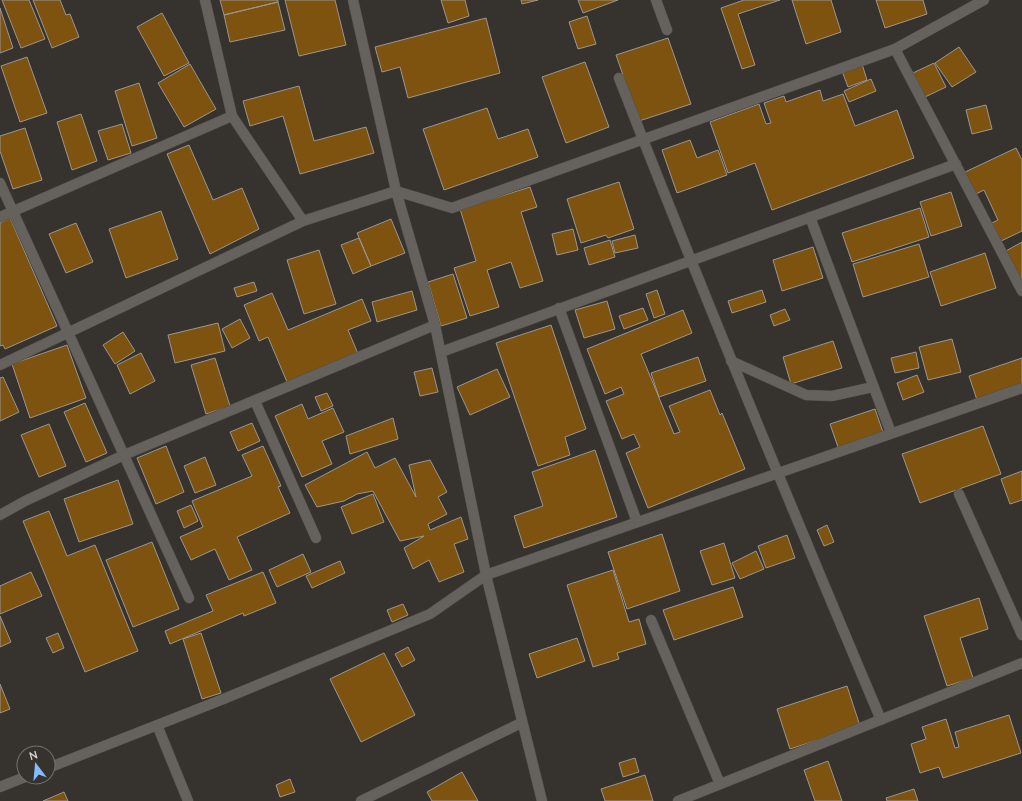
<svg xmlns="http://www.w3.org/2000/svg" width="1022" height="801" viewBox="0 0 1022 801" font-family="'Nunito Sans',sans-serif">
	<rect width="100%" height="100%" fill="#36322e"/>
	<path fill="#7d530f" stroke="#9a9691" d="M 2,0 L 29,0 L 45,39 L 21,48 Z
		M 33,0 L 60,0 L 66,15 L 70,14 L 79,37 L 52,48 Z
		M 220,0 L 278,0 L 278,2 L 224,15 Z
		M 285,0 L 335,0 L 346,45 L 299,56 Z
		M 441,0 L 465,0 L 469,16 L 448,23 Z
		M 521,0 L 538,0 L 522,4 Z
		M 578,0 L 618,0 L 583,13 Z
		M 744,0 L 780,0 L 738,14 L 755,65 L 742,69 L 721,8 Z
		M 792,0 L 831,0 L 841,32 L 806,44 Z
		M 876,0 L 923,0 L 927,14 L 885,28 Z
		M 278,2 L 285,30 L 230,42 L 224,15 Z
		M 0,8 L 13,48 L 0,53 Z
		M 162,13 L 189,63 L 164,76 L 137,27 Z
		M 587,16 L 596,44 L 578,49 L 569,22 Z
		M 486,18 L 500,73 L 408,98 L 400,67 L 382,72 L 375,47 Z
		M 668,38 L 691,104 L 639,121 L 616,55 Z
		M 959,47 L 976,72 L 952,87 L 935,63 Z
		M 27,57 L 47,113 L 20,122 L 1,66 Z
		M 585,62 L 609,127 L 566,143 L 542,77 Z
		M 934,63 L 946,87 L 925,97 L 913,73 Z
		M 190,64 L 216,109 L 184,127 L 158,83 Z
		M 862,64 L 867,80 L 848,87 L 842,71 Z
		M 871,79 L 876,91 L 849,102 L 844,91 Z
		M 139,83 L 157,138 L 132,146 L 115,91 Z
		M 299,86 L 314,141 L 366,127 L 374,153 L 300,174 L 283,116 L 250,126 L 243,101 Z
		M 820,90 L 823,101 L 843,94 L 855,126 L 897,110 L 914,158 L 772,210 L 755,163 L 728,173 L 710,122 L 759,104 L 766,124 L 771,123 L 764,103 L 784,96 L 786,102 Z
		M 986,105 L 992,129 L 972,134 L 966,110 Z
		M 487,108 L 498,139 L 528,129 L 538,157 L 444,190 L 423,129 Z
		M 81,114 L 97,161 L 72,170 L 57,122 Z
		M 122,124 L 131,153 L 108,160 L 98,131 Z
		M 25,128 L 42,180 L 13,189 L 0,151 L 0,136 Z
		M 690,140 L 697,158 L 718,150 L 727,175 L 677,193 L 662,150 Z
		M 189,145 L 213,200 L 242,188 L 259,229 L 210,254 L 167,154 Z
		M 1016,148 L 1022,160 L 1022,231 L 999,242 L 990,224 L 998,220 L 984,190 L 974,195 L 963,173 Z
		M 619,182 L 634,229 L 608,238 L 606,235 L 581,243 L 567,199 Z
		M 530,187 L 537,207 L 521,212 L 543,281 L 520,288 L 511,262 L 487,270 L 499,307 L 470,316 L 454,268 L 476,261 L 460,209 Z
		M 951,192 L 962,226 L 931,236 L 920,202 Z
		M 920,208 L 929,237 L 852,262 L 842,233 Z
		M 161,211 L 178,259 L 126,278 L 109,229 Z
		M 10,218 L 57,326 L 5,349 L 3,345 L 0,346 L 0,223 Z
		M 391,219 L 405,253 L 371,266 L 357,233 Z
		M 76,223 L 93,262 L 66,273 L 49,234 Z
		M 573,229 L 578,250 L 557,255 L 552,234 Z
		M 635,235 L 638,248 L 615,253 L 612,241 Z
		M 359,238 L 371,266 L 353,274 L 341,245 Z
		M 610,240 L 615,257 L 589,265 L 584,248 Z
		M 1022,242 L 1022,283 L 1004,252 Z
		M 919,244 L 929,277 L 863,297 L 853,264 Z
		M 813,247 L 823,278 L 782,291 L 773,260 Z
		M 319,250 L 336,304 L 304,314 L 287,260 Z
		M 985,253 L 996,288 L 941,306 L 930,272 Z
		M 453,274 L 467,318 L 441,326 L 428,282 Z
		M 254,282 L 257,291 L 237,297 L 234,288 Z
		M 657,290 L 665,314 L 654,318 L 646,294 Z
		M 762,290 L 766,302 L 732,313 L 728,301 Z
		M 412,291 L 417,310 L 377,322 L 372,302 Z
		M 272,293 L 288,330 L 362,299 L 371,321 L 348,330 L 359,356 L 287,382 L 268,337 L 259,341 L 244,305 Z
		M 607,301 L 615,329 L 584,338 L 575,310 Z
		M 643,308 L 648,320 L 624,329 L 619,316 Z
		M 785,309 L 790,320 L 774,326 L 770,315 Z
		M 683,310 L 692,333 L 641,354 L 674,434 L 680,432 L 669,406 L 710,390 L 720,415 L 722,413 L 745,469 L 648,508 L 626,453 L 640,447 L 634,434 L 622,439 L 606,401 L 624,394 L 621,387 L 605,394 L 587,349 Z
		M 240,319 L 250,338 L 232,348 L 222,329 Z
		M 218,323 L 225,351 L 175,363 L 168,335 Z
		M 551,325 L 586,429 L 565,437 L 570,455 L 538,466 L 496,343 Z
		M 123,332 L 135,351 L 115,364 L 103,345 Z
		M 952,339 L 961,372 L 928,380 L 919,347 Z
		M 833,341 L 842,368 L 791,384 L 783,357 Z
		M 67,345 L 86,398 L 30,418 L 12,364 Z
		M 916,352 L 919,368 L 895,373 L 891,358 Z
		M 141,353 L 155,381 L 130,394 L 117,365 Z
		M 698,357 L 706,381 L 659,397 L 651,373 Z
		M 215,358 L 230,406 L 206,414 L 191,365 Z
		M 1022,358 L 1022,386 L 977,400 L 969,376 Z
		M 432,368 L 438,392 L 420,396 L 414,372 Z
		M 497,369 L 510,397 L 470,415 L 457,387 Z
		M 917,375 L 924,392 L 903,400 L 897,383 Z
		M 3,377 L 19,412 L 0,421 L 0,378 Z
		M 327,393 L 333,406 L 321,411 L 315,397 Z
		M 85,403 L 107,453 L 86,462 L 64,412 Z
		M 302,404 L 308,419 L 333,408 L 344,432 L 322,441 L 332,464 L 302,477 L 275,416 Z
		M 875,409 L 884,435 L 839,450 L 830,424 Z
		M 393,418 L 398,439 L 350,454 L 346,436 Z
		M 252,423 L 260,441 L 238,451 L 230,432 Z
		M 49,424 L 66,466 L 39,477 L 21,435 Z
		M 983,426 L 1001,474 L 920,503 L 902,454 Z
		M 166,446 L 184,492 L 156,504 L 137,458 Z
		M 263,446 L 281,486 L 278,487 L 290,513 L 237,537 L 252,570 L 229,580 L 215,549 L 191,560 L 180,537 L 203,527 L 192,501 L 252,476 L 242,455 Z
		M 595,450 L 617,517 L 524,548 L 514,516 L 543,506 L 532,472 Z
		M 367,452 L 375,468 L 395,458 L 416,497 L 409,465 L 430,460 L 447,492 L 438,497 L 447,514 L 428,524 L 430,530 L 461,517 L 468,539 L 454,544 L 464,572 L 439,582 L 429,560 L 413,569 L 404,548 L 424,536 L 400,541 L 373,491 L 357,494 L 344,501 L 317,507 L 305,485 Z
		M 205,457 L 216,485 L 195,493 L 184,466 Z
		M 1022,471 L 1022,500 L 1010,504 L 1001,479 Z
		M 118,480 L 133,524 L 79,542 L 64,499 Z
		M 373,494 L 384,522 L 352,534 L 341,507 Z
		M 191,505 L 198,521 L 184,528 L 177,511 Z
		M 49,511 L 67,556 L 95,545 L 138,651 L 85,672 L 23,521 Z
		M 827,525 L 834,542 L 824,546 L 817,530 Z
		M 662,534 L 680,591 L 627,609 L 608,552 Z
		M 787,535 L 795,558 L 766,568 L 758,546 Z
		M 152,542 L 179,609 L 133,627 L 106,560 Z
		M 724,543 L 735,578 L 712,585 L 700,551 Z
		M 756,551 L 764,569 L 740,579 L 732,563 Z
		M 303,554 L 311,572 L 277,587 L 269,570 Z
		M 340,561 L 345,573 L 312,588 L 306,576 Z
		M 613,570 L 629,622 L 639,619 L 646,644 L 617,653 L 619,659 L 593,667 L 567,585 Z
		M 31,572 L 42,596 L 0,614 L 0,586 Z
		M 263,572 L 276,603 L 244,616 L 243,613 L 170,644 L 165,631 L 213,611 L 206,595 Z
		M 733,587 L 743,617 L 674,640 L 663,610 Z
		M 979,598 L 988,629 L 960,638 L 973,678 L 947,686 L 924,616 Z
		M 403,604 L 408,615 L 392,622 L 387,610 Z
		M 0,616 L 11,642 L 0,647 Z
		M 58,633 L 64,648 L 53,653 L 46,638 Z
		M 201,633 L 221,693 L 202,699 L 183,639 Z
		M 577,638 L 585,661 L 537,678 L 529,654 Z
		M 408,647 L 415,660 L 402,667 L 395,654 Z
		M 384,653 L 415,715 L 361,742 L 330,679 Z
		M 0,684 L 10,709 L 0,713 Z
		M 847,686 L 860,726 L 790,749 L 777,709 Z
		M 1009,715 L 1021,753 L 943,778 L 939,767 L 920,773 L 911,744 L 926,739 L 922,727 L 946,719 L 955,748 L 959,747 L 955,732 Z
		M 635,758 L 639,772 L 623,777 L 619,763 Z
		M 828,761 L 842,801 L 815,801 L 804,770 Z
		M 462,772 L 478,801 L 432,801 L 427,792 Z
		M 645,775 L 653,801 L 605,801 L 601,789 Z
		M 290,779 L 295,792 L 280,797 L 276,785 Z
		M 914,789 L 918,801 L 887,801 L 886,798 Z
		M 64,792 L 68,801 L 43,801 Z"/>
	<g fill="none" stroke-linecap="round" stroke-linejoin="round">
		<defs>
			<path id="minor" d="M 205,0 L 232,116 L 303,221 L 396,191 L 452,208 L 895,49 L 984,0
				M 353,0 L 396,191 L 435,325 L 486,575 L 542,801
				M 656,0 L 667,30
				M 895,49 L 1022,291
				M 619,78 C 703,294 791,507 881,720
				M 0,183 L 189,598
				M 0,217 L 232,116
				M 810,217 L 891,433
				M 559,308 L 637,522
				M 441,352 L 956,164
				M 731,361 L 806,395 L 832,396 L 873,387
				M 0,365 L 303,221
				M 255,401 L 316,538
				M 959,494 L 1022,635
				M 0,515 L 25,501 L 124,455 L 435,325
				M 651,620 L 720,784
				M 157,725 L 188,801
				M 48,768 L 221,700 L 430,614 L 486,575 L 1022,388
				M 0,787 L 25,777
				M 361,801 L 521,723
				M 678,801 L 1022,663"/>
		</defs>
		<use href="#minor" stroke="#514e4a" stroke-width="11"/>
		<use href="#minor" stroke="#65615c" stroke-width="10"/>
	</g>
	<g transform="translate(36 765) rotate(344)"><circle r="19" fill="#36322e" stroke="#76736f"/>
	<path d="M0-3L7 15L0 10L-7 15Z" fill="#85bbfb"/>
	<text y="-6" font-size="11" font-weight="bold" text-anchor="middle" fill="#d6d4d1">N</text>
	</g>
</svg>
